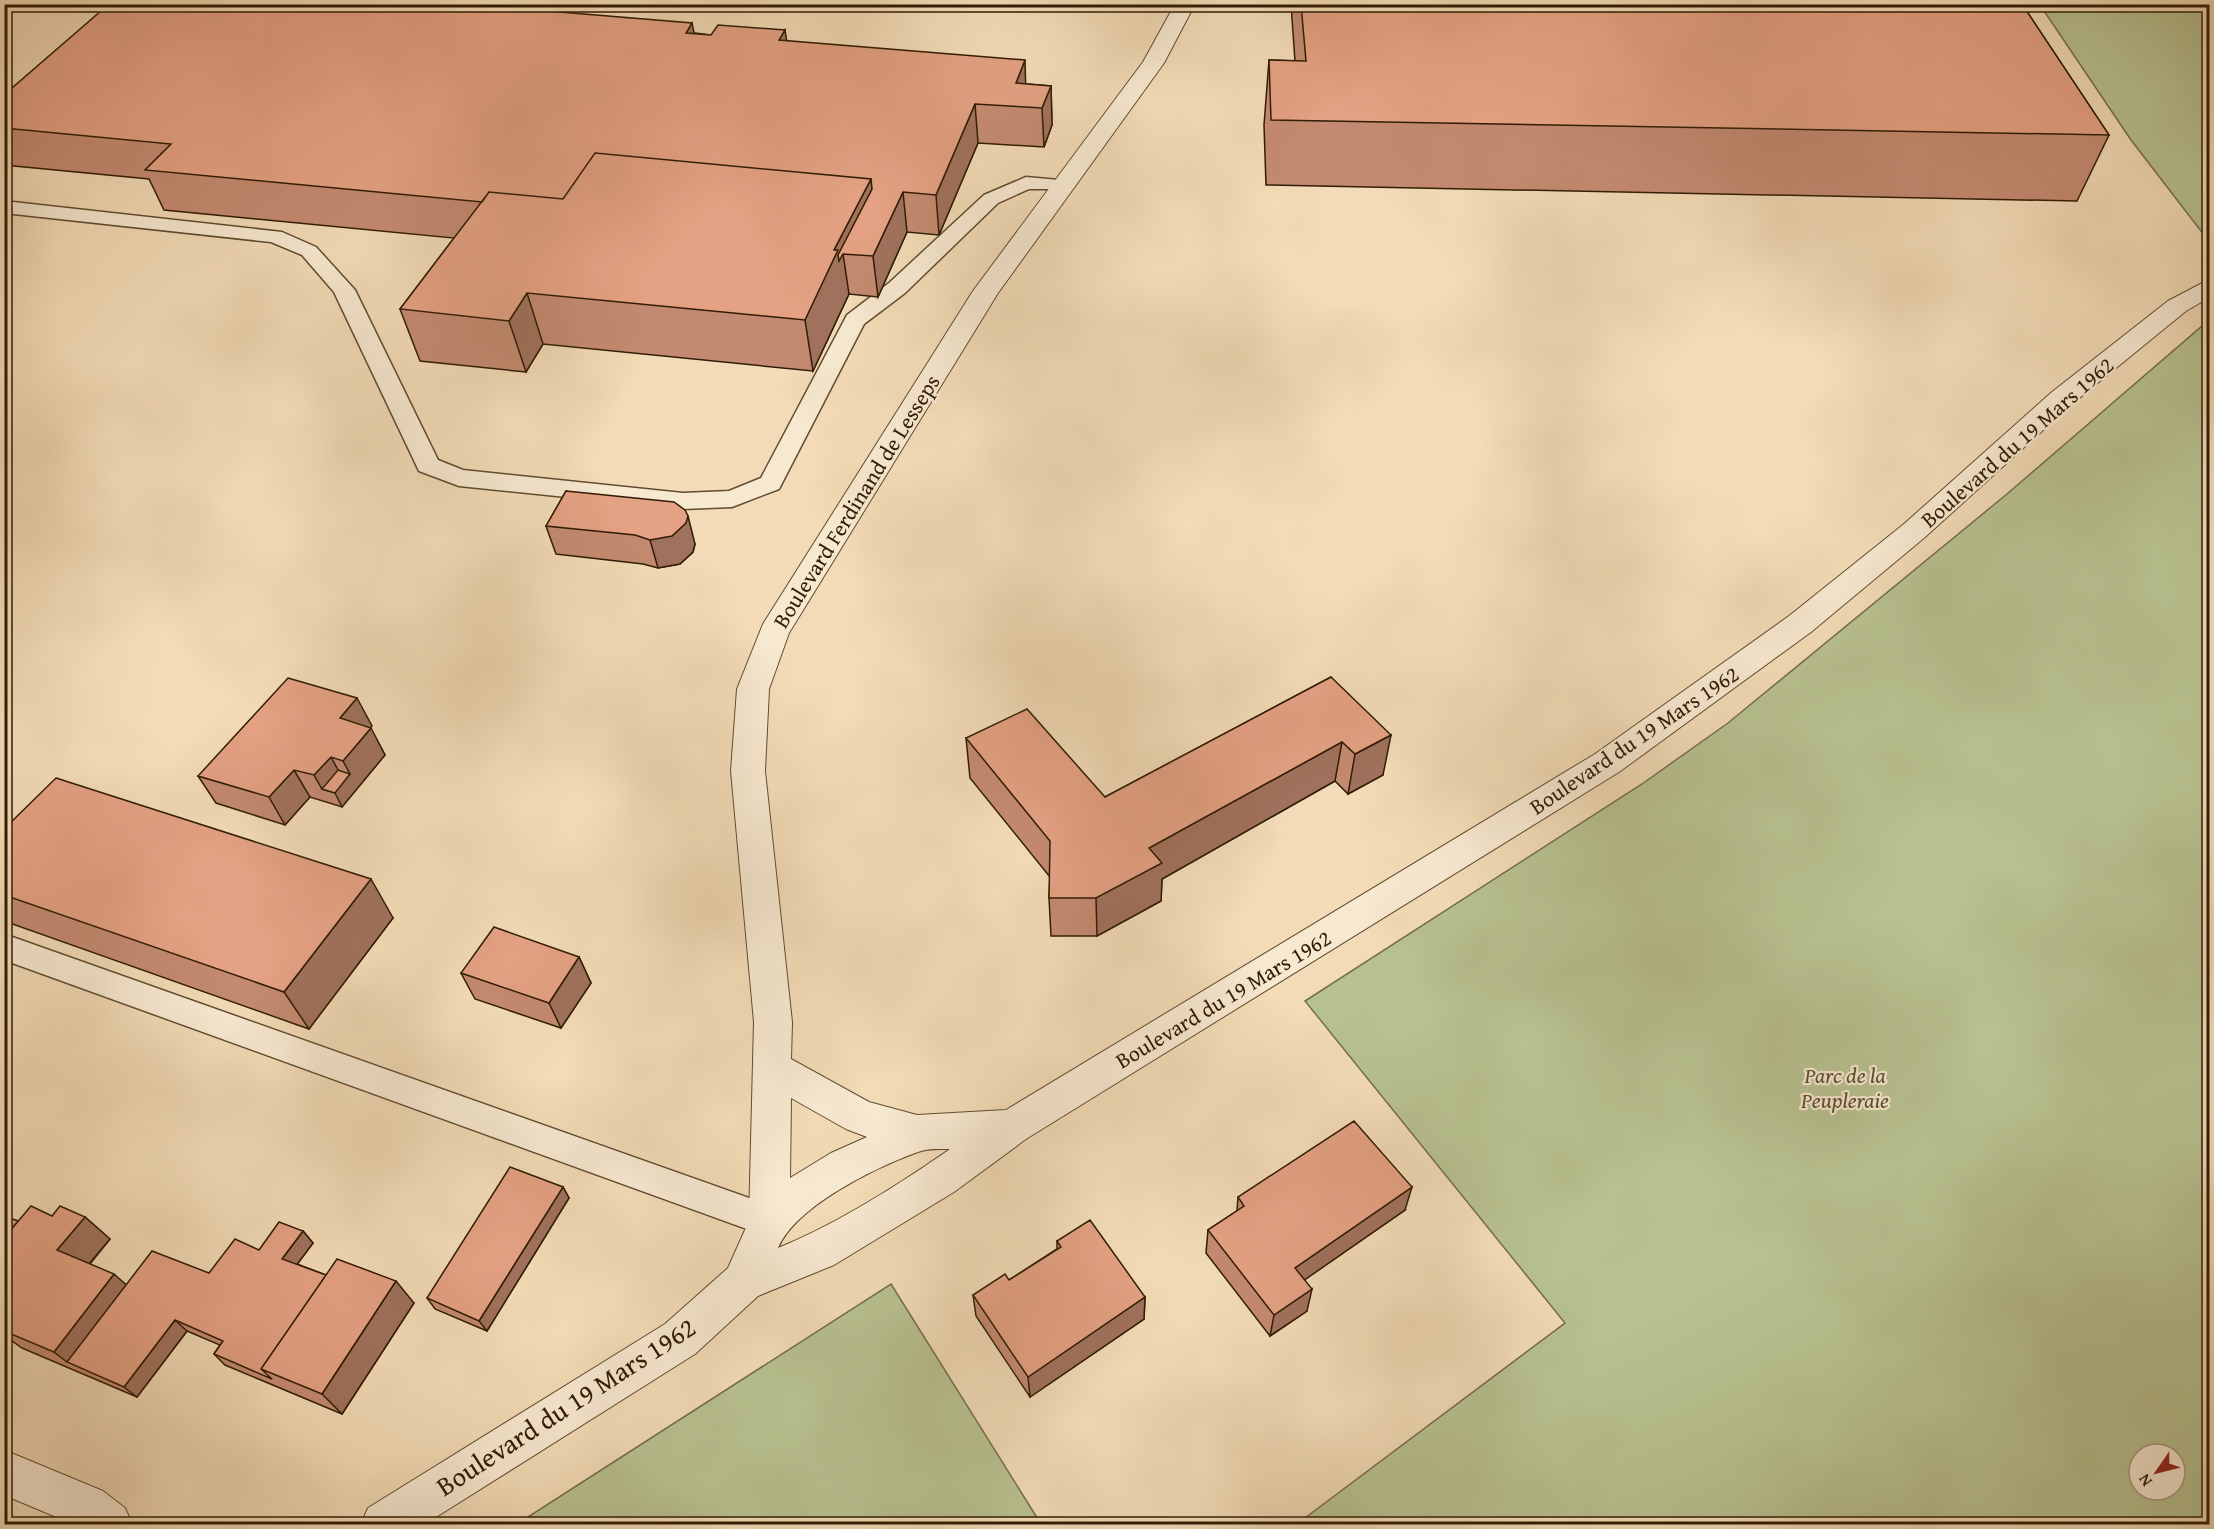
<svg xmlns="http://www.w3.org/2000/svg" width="2214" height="1529" viewBox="0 0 2214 1529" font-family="'Gentium Book Plus',serif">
	<rect width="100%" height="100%" fill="#f2dbb6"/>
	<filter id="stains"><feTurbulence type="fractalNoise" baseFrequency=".00333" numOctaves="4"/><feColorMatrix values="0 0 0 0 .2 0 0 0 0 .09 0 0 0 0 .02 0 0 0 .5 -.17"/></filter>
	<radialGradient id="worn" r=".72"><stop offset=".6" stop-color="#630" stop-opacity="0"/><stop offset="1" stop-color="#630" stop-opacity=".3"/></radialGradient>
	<path fill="#b8c190" stroke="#746e4a" stroke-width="1.5" fill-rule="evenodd" d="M 2160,4 L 2209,9 L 2209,237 L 2204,235 L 2131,140 L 2040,5 Z
		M 2209,320 L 2209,1524 L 1297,1524 L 1565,1323 L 1305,1001 L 1642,784 L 1728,723 L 2007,494 ZM 2139,1454 L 2175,1454 L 2175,1490 L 2139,1490 Z
		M 891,1284 L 1041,1524 L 517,1524 Z"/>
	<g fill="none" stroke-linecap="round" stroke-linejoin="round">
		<defs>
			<path id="lane" d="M 1026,177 L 1070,181 L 1073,185 L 1070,189 L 1029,189 L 998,203 L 905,293 L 864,324 L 779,489 L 732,507 L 683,509 L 459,486 L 419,471 L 334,292 L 302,255 L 271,242 L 4,213 L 4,201 L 282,232 L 316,247 L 355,290 L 438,460 L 463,470 L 683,493 L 729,491 L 761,478 L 847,315 L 889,283 L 984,195 Z
				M 4,934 L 769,1205 L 781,1209 L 787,1221 L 781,1233 L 769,1237 L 4,960 Z"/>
			<path id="street" d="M 1175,4 L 1195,4 L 1164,63 L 998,293 L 789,633 L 769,689 L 765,771 L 792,1022 L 791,1059 L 869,1102 L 917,1115 L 1006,1110 L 1595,754 L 1789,616 L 1904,524 L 2052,392 L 2168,301 L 2210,279 L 2210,297 L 2186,311 L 2072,404 L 1924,538 L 1811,632 L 1619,772 L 1026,1139 L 954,1192 L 834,1265 L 758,1296 L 695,1354 L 425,1524 L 361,1524 L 368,1508 L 665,1324 L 728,1268 L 749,1221 L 754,1022 L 731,771 L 737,689 L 763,624 L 973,291 L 1143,62 ZM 791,1098 L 846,1129 L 867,1137 L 831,1153 L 790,1178 ZM 950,1149 C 900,1184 835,1225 778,1248 C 796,1206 876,1167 918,1152 C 927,1148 940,1149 950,1149 Z
				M 4,1450 L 103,1491 L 125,1508 L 132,1524 L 73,1524 L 4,1495 Z"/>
		</defs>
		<use href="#lane" stroke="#604c30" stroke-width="3"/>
		<use href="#street" stroke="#604c30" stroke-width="2"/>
		<use href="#lane" fill="#f7e8d0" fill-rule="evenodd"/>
		<use href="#street" fill="#f7e8d0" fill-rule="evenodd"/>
	</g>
	<path fill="#c48a71" stroke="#301c04" stroke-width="1.5" d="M 78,4 L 463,4 L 711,35 L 785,30 L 786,41 L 1025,84 L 1051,86 L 1052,125 L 1044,147 L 978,143 L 939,235 L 907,232 L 878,297 L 849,294 L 813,371 L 543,344 L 526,372 L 420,361 L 400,309 L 454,238 L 164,210 L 149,179 L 4,165 L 4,95 L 106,7 Z
		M 496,4 L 519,4 L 518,6 L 497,6 Z
		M 1291,4 L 2022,4 L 2109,135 L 2077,201 L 1266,185 L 1264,125 L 1269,60 L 1295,61 Z
		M 566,491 L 695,544 L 693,552 L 680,564 L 658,568 L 643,564 L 556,554 L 546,526 Z
		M 1331,677 L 1383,775 L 1348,794 L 1335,781 L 1162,879 L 1161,901 L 1097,936 L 1051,936 L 1049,898 L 1050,877 L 970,778 L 966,738 L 1105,797 Z
		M 372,726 L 370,727 L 385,755 L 342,807 L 310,797 L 285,825 L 216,803 L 198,776 Z
		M 4,829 L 393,918 L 309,1029 L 4,921 Z
		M 579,957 L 591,983 L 561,1028 L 475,999 L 461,973 Z
		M 563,1187 L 569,1198 L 487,1331 L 435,1309 L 427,1298 Z
		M 1238,1197 L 1405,1210 L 1304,1280 L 1307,1311 L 1270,1336 L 1206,1253 L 1208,1230 L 1237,1211 Z
		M 4,1216 L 18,1221 L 52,1216 L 85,1217 L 110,1239 L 90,1264 L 126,1285 L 209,1273 L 259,1250 L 303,1231 L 313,1243 L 297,1264 L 326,1275 L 414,1303 L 342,1414 L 225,1365 L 214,1354 L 220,1345 L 187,1331 L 137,1397 L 22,1348 L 4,1335 Z
		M 1057,1241 L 1145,1297 L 1144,1319 L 1030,1397 L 976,1316 L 973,1295 L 1009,1280 L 1057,1249 Z"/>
	<path fill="#a0715c" stroke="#301c04" stroke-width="1.5" d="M 692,23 L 700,61 L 686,33 Z
		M 785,30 L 791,68 L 779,40 Z
		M 1025,60 L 1026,98 L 1016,83 Z
		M 1051,86 L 1052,125 L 1044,147 L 1042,108 Z
		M 975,104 L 978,143 L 939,235 L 936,195 Z
		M 871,179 L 877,229 L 843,254 L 849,294 L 813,371 L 805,320 L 834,250 Z
		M 903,192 L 907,232 L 878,297 L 873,256 Z
		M 527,293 L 543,344 L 526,372 L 509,321 Z
		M 688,516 L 695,544 L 693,552 L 680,564 L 658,568 L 650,540 Z
		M 357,698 L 372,726 L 354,745 L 340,718 Z
		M 371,728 L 385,755 L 342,807 L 335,793 L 322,789 L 314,775 L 331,757 L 344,781 L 350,774 L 343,761 Z
		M 1391,735 L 1383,775 L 1348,794 L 1355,754 Z
		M 1342,742 L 1335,781 L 1162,879 L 1161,901 L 1097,936 L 1096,898 L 1149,848 Z
		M 294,770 L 310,797 L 285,825 L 269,797 Z
		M 371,879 L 393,918 L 309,1029 L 284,992 Z
		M 579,957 L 591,983 L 561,1028 L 549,1003 Z
		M 563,1187 L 569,1198 L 487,1331 L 479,1321 Z
		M 1412,1187 L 1405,1210 L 1290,1290 L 1295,1268 Z
		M 85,1217 L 110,1239 L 82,1272 L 57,1250 Z
		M 303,1231 L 313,1243 L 293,1270 L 282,1259 Z
		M 114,1274 L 139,1296 L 67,1362 L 54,1352 Z
		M 396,1281 L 414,1303 L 342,1414 L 322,1394 Z
		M 1312,1289 L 1307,1311 L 1270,1336 L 1274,1315 Z
		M 1145,1297 L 1144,1319 L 1030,1397 L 1028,1377 Z
		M 175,1320 L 187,1331 L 137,1397 L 124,1387 Z"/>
	<path fill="#e4a183" stroke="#301c04" stroke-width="1.5" d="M 109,4 L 463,4 L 692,23 L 686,33 L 711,35 L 718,25 L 785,30 L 779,40 L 1025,60 L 1016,83 L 1051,86 L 1042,108 L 975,104 L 936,195 L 903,192 L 873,256 L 843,254 L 839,261 L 838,255 L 872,189 L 871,179 L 595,153 L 563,199 L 489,192 L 482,202 L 145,170 L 171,144 L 4,128 L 4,95 Z
		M 1301,4 L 2022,4 L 2109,135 L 1271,120 L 1269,60 L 1306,61 Z
		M 595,153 L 871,179 L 834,250 L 838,250 L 805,320 L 527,293 L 509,321 L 400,309 L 489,192 L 563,199 Z
		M 566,491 L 674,502 L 685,510 L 688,516 L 686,523 L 672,536 L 650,540 L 635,535 L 546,526 Z
		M 1331,677 L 1391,735 L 1355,754 L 1342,742 L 1149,848 L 1162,863 L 1096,898 L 1049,898 L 1050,841 L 966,738 L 1027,709 L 1105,797 Z
		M 288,678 L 357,698 L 340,718 L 371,728 L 343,761 L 331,757 L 314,775 L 294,770 L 269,797 L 198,776 Z
		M 338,770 L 350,774 L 335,793 L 322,789 Z
		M 56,778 L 371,879 L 284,992 L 4,895 L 4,829 Z
		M 494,927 L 579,957 L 549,1003 L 461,973 Z
		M 1354,1121 L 1412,1187 L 1295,1268 L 1312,1289 L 1274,1315 L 1208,1230 L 1244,1206 L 1238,1197 Z
		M 510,1167 L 563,1187 L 479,1321 L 427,1298 Z
		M 31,1206 L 52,1216 L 60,1206 L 85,1217 L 57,1250 L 114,1274 L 54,1352 L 4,1331 L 4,1238 Z
		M 4,1216 L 18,1221 L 4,1238 Z
		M 1090,1220 L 1145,1297 L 1028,1377 L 973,1295 L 1005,1274 L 1009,1280 L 1061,1247 L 1057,1241 Z
		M 279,1222 L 303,1231 L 282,1259 L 326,1275 L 261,1369 L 272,1379 L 214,1354 L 223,1341 L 175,1320 L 124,1387 L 67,1362 L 152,1251 L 209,1273 L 235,1239 L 259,1250 Z
		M 337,1259 L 396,1281 L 322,1394 L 261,1369 Z"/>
	<g text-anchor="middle" stroke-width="4.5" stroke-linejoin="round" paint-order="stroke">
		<g font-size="22" fill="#301c04" stroke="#f7e8d0">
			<text transform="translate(2017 442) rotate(-41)" y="8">Boulevard du 19 Mars 1962</text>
			<text transform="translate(856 501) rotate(-58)" y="8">Boulevard Ferdinand de Lesseps</text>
			<text transform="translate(1634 740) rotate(-34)" y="8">Boulevard du 19 Mars 1962</text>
			<text transform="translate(1223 999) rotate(-31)" y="8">Boulevard du 19 Mars 1962</text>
		</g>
		<g font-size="22" font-style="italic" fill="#594e2e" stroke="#f7e8d0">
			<text x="1845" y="1083">Parc de la<tspan x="1845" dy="25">Peupleraie</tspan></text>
		</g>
		<g font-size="27" fill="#301c04" stroke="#f7e8d0">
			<text transform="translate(566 1407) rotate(-33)" y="9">Boulevard du 19 Mars 1962</text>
		</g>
	</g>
	<rect width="2214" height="1529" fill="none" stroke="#f2dbb6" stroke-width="24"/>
	<rect x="6" y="6" width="2202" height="1517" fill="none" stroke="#301c04" stroke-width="3"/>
	<rect x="12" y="12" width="2190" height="1505" fill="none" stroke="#301c04" stroke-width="1.5"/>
	<g transform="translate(2157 1472) rotate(235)"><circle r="28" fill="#f7e8d0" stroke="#a7967e" stroke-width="1.5"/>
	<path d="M0-4.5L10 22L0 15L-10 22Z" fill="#8f2418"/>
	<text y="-9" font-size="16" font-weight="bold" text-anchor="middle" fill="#301c04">N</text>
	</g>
	<rect width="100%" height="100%" filter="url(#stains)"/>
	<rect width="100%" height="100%" fill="url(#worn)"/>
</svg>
